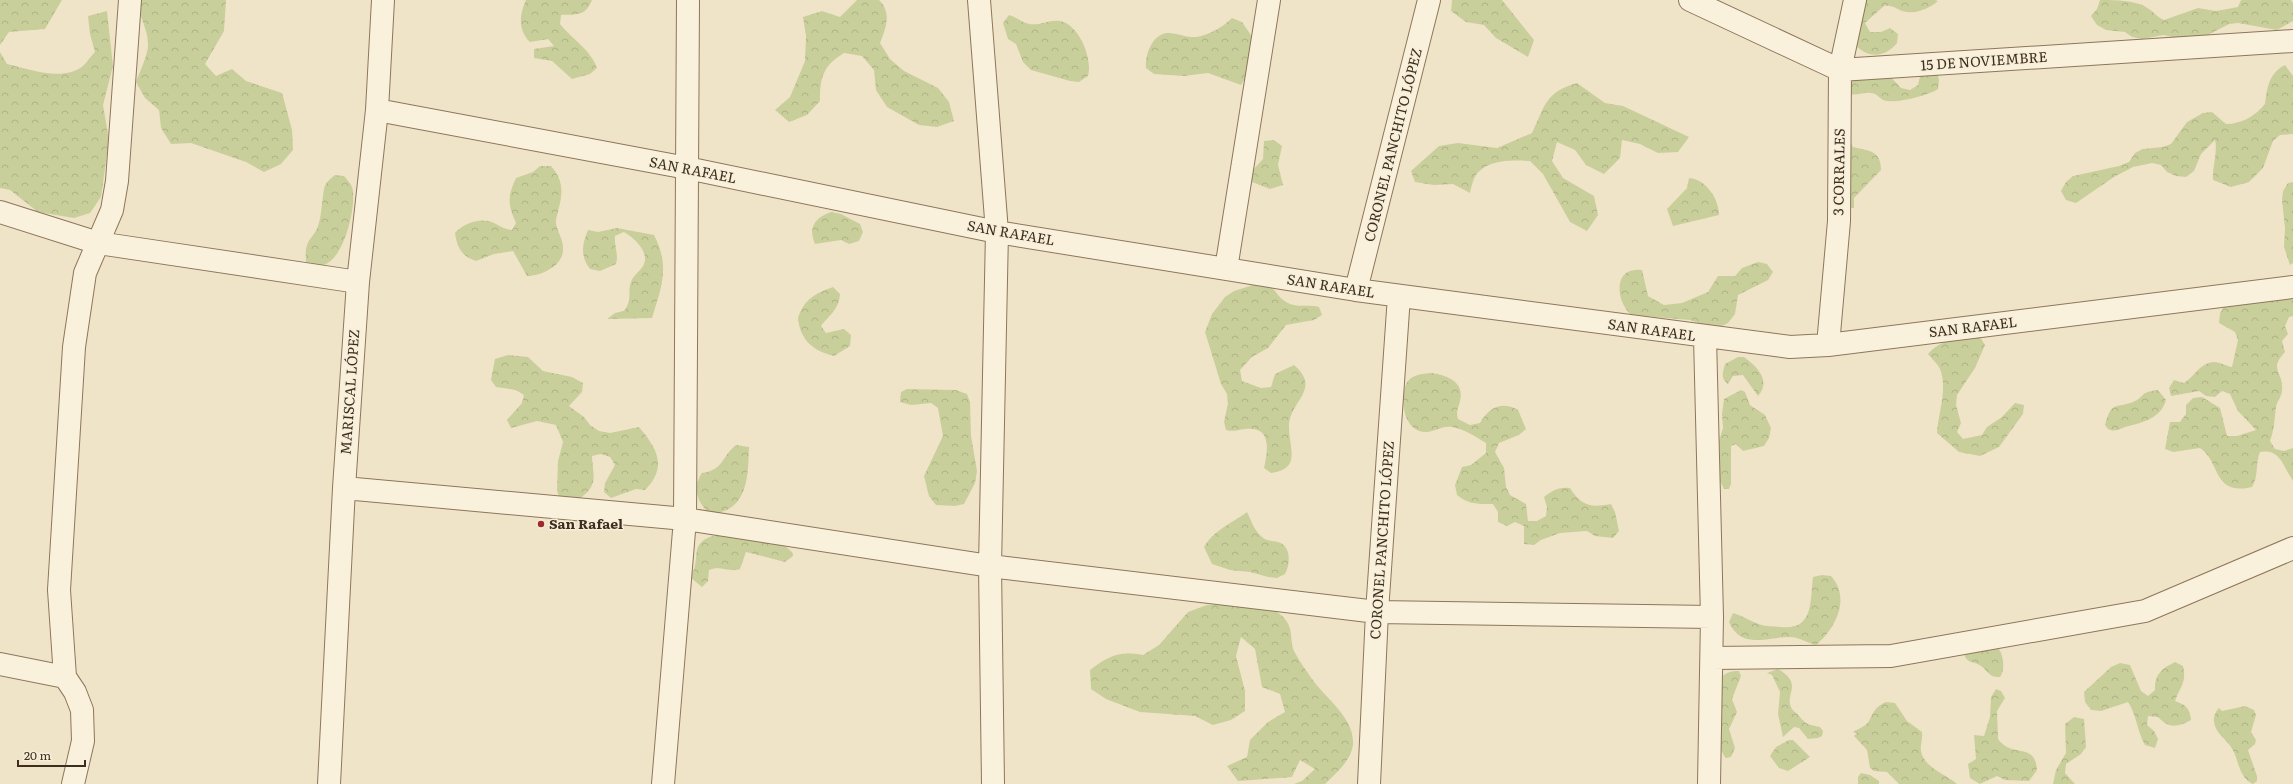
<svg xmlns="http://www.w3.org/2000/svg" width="2293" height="784" viewBox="0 0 2293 784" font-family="Literata,serif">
	<defs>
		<pattern id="forest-crowns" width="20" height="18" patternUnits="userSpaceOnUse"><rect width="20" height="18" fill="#c9cf9b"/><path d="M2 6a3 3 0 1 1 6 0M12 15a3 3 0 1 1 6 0" fill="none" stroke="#aeb285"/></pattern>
	</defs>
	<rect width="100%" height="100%" fill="#f0e4c8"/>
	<path fill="url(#forest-crowns)" d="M 0,0 L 62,0 L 45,29 L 9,32 L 0,45 Z
		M 138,0 L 226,0 L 224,31 L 205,64 L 216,76 L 232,69 L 246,81 L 282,93 L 292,130 L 293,150 L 281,164 L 264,172 L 246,162 L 191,143 L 171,144 L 161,128 L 159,110 L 145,98 L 136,82 C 140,71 147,57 148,46 C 149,30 138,16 138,0 Z
		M 526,0 L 592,0 C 585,17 577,14 561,15 L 560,24 C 572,39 591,50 597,68 L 590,74 L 572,79 L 552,61 L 534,58 L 534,49 L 554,46 L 548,39 L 530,42 C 518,30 519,15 526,0 Z
		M 857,0 L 879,0 C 892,12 886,28 880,43 L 890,59 L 904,71 L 938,88 L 949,102 L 954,121 L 937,127 L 919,125 L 887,107 L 876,90 L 874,70 L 862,56 L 844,53 C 823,66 820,77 820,101 L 807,115 L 789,122 L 775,110 L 790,97 L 805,61 L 806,36 L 803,17 L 822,11 L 840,17 Z
		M 1452,0 L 1502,0 L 1534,40 L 1528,57 L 1496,38 L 1484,25 L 1466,22 L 1451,11 Z
		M 1864,0 L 1935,0 L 1938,1 C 1929,9 1914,15 1902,11 C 1895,8 1892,5 1884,6 L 1865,23 L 1870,32 L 1881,32 L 1890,28 L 1898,34 L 1897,43 C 1886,57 1869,59 1856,46 Z
		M 2100,0 C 2114,0 2138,0 2149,9 C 2155,13 2157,17 2164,20 L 2198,8 L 2216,11 L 2238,7 L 2241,0 L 2291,0 L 2293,3 L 2293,21 L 2277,30 L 2238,23 L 2229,24 L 2202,38 L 2173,37 L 2163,35 L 2142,39 L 2132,37 L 2125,32 L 2106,30 L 2097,25 L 2091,16 L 2097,9 Z
		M 107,11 L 113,66 L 103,105 L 109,140 L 101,197 L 90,213 L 74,218 L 38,212 L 10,190 L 0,188 L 0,52 L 7,64 C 29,69 63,82 83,66 C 87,62 91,56 95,52 L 90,34 L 88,16 Z
		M 1009,15 C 1016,17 1022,22 1029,24 C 1039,26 1050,19 1060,21 C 1079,24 1093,59 1088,76 L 1079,82 L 1070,81 L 1031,70 L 1023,62 L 1016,44 L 1008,39 L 1003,23 Z
		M 1232,18 L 1242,22 L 1253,38 L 1246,77 L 1241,85 L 1208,73 L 1184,76 L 1154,74 L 1146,68 C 1145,56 1151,36 1166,33 C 1176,32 1186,38 1197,37 C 1210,34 1222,28 1232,18 Z
		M 2285,65 L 2293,76 L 2293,134 L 2280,135 L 2273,141 L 2263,168 L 2249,182 L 2231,187 L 2213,180 C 2212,166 2218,153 2215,140 L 2201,154 L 2194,171 L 2186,177 L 2176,176 L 2167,172 L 2161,165 L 2152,163 L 2133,167 L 2114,177 L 2076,203 L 2066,200 L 2061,191 L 2066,182 L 2073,176 L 2119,166 L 2129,162 L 2135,153 L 2143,149 L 2163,147 L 2171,144 L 2187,122 L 2203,113 L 2212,112 L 2226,124 C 2242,124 2255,116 2265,104 C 2267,88 2269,73 2285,65 Z
		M 1927,71 L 1937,71 L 1939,80 L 1938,89 C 1930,95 1892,105 1883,100 C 1878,97 1877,93 1870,93 C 1863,92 1859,96 1849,94 L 1843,86 L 1859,77 L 1888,74 L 1901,88 L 1910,90 L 1918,85 L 1920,76 Z
		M 1577,83 L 1605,103 L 1623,106 L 1689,137 L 1678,152 L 1658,153 L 1640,144 L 1622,140 L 1620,158 L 1604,174 L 1586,165 L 1575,150 L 1557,142 L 1552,161 L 1563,178 L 1594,196 L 1598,215 L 1587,231 L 1570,222 L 1543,174 L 1530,161 C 1513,160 1488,159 1476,175 C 1473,179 1471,188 1470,193 L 1453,184 L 1434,185 L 1415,182 L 1411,171 L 1439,146 L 1458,143 L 1497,148 L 1532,133 C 1545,106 1545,92 1577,83 Z
		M 1849,139 L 1853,147 C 1869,151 1881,150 1881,170 L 1854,198 L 1854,208 L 1845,208 Z
		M 1274,140 L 1282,146 L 1278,165 L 1283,185 L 1270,189 L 1252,182 L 1250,173 L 1263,159 L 1264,141 Z
		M 540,166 L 551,166 C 564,181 563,193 558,211 C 558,215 555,219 556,223 C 557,232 564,240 563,250 C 563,266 541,276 527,276 L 513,251 L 494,254 L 476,261 C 461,256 457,247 455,233 C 464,223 481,217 494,223 C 500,226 504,229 512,230 L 516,223 C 508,205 507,197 516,178 L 533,172 Z
		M 335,175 L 344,176 C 348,181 353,185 353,192 C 355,211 344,258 324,265 C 317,267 312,264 306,262 C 304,236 314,241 319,223 C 322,211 322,200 324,189 C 325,183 330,179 335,175 Z
		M 1689,178 C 1706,179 1719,199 1719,215 L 1673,226 L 1667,209 L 1687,188 Z
		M 2293,182 L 2293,263 L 2290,265 L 2284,247 L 2285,228 L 2282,200 L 2283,191 L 2288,183 Z
		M 831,212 L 841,214 L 860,224 L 863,232 L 859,241 L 849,244 L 841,240 L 815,244 C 808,228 814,218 831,212 Z
		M 617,228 L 654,235 C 670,266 662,286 652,318 L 607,319 L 615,313 L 624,311 C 633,299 627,293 631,282 C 633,275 641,271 644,264 C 649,251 634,238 624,232 L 615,236 C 614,247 619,254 616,264 L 600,271 L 590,269 C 580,256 582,244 588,230 L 598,232 Z
		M 1758,262 L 1767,264 L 1773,272 L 1768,280 L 1738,295 L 1735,314 L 1728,323 L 1720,327 L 1709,327 L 1690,320 L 1631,315 C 1615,300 1613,266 1642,270 L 1648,296 L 1664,305 L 1682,303 L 1708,292 L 1718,276 L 1735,276 L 1742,268 Z
		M 1253,285 C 1281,285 1271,294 1288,303 C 1297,308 1309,304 1319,307 L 1322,315 L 1314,320 L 1286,325 L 1268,348 L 1252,357 L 1240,370 L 1242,381 L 1261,388 L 1271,387 L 1275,374 L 1294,365 C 1322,389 1290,401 1289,425 C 1288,446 1303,469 1271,473 L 1264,468 C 1268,450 1272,426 1245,429 C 1237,430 1234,432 1226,430 L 1224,422 L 1228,403 L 1227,394 L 1221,384 L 1205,332 L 1212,314 L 1225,297 L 1234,291 Z
		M 833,287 L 840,294 C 839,310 830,314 821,326 L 826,333 L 844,329 L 851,335 L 850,346 L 834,356 C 813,351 800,340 798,318 C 804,299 816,293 833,287 Z
		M 2293,295 L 2293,316 L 2289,317 L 2285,326 L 2288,334 L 2282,341 L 2285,352 C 2268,370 2284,372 2282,390 C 2282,397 2277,401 2276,407 C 2274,422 2275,427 2270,441 L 2275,449 L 2284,451 L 2293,448 L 2293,481 C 2283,466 2280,448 2260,452 C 2255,464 2259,476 2252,487 C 2212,496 2221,462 2200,448 L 2173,452 L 2165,449 L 2170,422 L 2180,422 L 2186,414 L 2186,405 L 2193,398 L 2202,397 L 2220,408 L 2227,436 L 2237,436 L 2256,430 L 2238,411 L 2230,394 L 2222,391 L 2215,397 L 2206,396 L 2199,391 L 2171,396 L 2169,388 L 2174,380 L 2184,383 C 2194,377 2201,362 2214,362 C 2220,362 2226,366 2232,367 L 2238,340 L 2235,332 L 2219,323 L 2220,313 L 2225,305 Z
		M 1980,337 L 1985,345 L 1975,368 L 1957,395 L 1956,405 L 1961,423 L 1957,432 L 1963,439 L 1982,435 L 1987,427 L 2002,417 L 2015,403 L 2024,405 L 2023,414 L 1999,447 L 1980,456 L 1959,452 L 1937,433 C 1938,413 1948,389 1940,369 C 1938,364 1932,359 1928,354 C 1942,338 1960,338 1980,337 Z
		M 508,355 L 528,357 L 543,371 L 572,377 L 583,383 L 582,392 L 569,406 L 584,417 L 590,425 L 599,431 L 610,433 L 639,427 C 657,448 668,467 645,490 L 636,489 L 611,498 L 604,492 L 605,483 L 615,465 L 610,457 L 601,454 L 592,456 C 593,477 599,485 579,499 L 560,499 L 557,491 L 558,461 L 563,442 L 556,425 L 537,421 L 511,428 L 507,420 L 522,403 L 524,395 L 516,390 L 496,387 L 491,380 L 495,359 Z
		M 1738,357 L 1744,357 C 1756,366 1772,380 1758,396 L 1743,375 L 1733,376 L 1728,384 C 1720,378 1723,372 1725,364 Z
		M 1431,373 C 1446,375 1465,381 1460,401 C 1458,409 1456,411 1458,419 L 1470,425 L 1480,423 C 1489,407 1502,401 1518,410 L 1526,429 L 1519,435 L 1499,443 L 1495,452 L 1504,468 L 1506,487 L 1510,495 L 1526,504 L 1528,521 L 1537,521 L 1546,516 L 1547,507 L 1544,497 C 1553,490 1559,487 1570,488 C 1581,506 1591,508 1611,504 L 1615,512 L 1619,531 L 1613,538 L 1595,536 L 1587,531 L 1560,533 L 1541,540 L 1534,545 L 1524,544 L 1524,526 L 1515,522 L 1507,526 L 1498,522 L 1498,512 L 1493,504 C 1479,504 1469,505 1457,495 L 1455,485 L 1462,467 L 1471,465 L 1486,453 L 1486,443 C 1476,437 1464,429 1452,427 C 1443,425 1434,432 1425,432 C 1403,431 1400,399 1406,384 C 1411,374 1422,374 1431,373 Z
		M 907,389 L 956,390 L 967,394 L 970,402 L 971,436 L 977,471 L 975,483 L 964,504 L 955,506 L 936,505 L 929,496 L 924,476 L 943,436 L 938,408 L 931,403 L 911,405 L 900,402 L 901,392 Z
		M 1741,390 L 1745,392 L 1750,405 L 1765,415 L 1771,428 L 1769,438 L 1764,446 L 1743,451 L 1736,444 L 1731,446 L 1731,484 L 1729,489 L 1724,489 L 1717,475 L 1720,455 L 1719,441 L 1723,428 L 1722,414 L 1724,399 Z
		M 2158,390 L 2166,400 C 2161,418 2144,422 2129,426 C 2120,428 2117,433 2108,429 L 2105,425 C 2112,401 2113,409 2133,402 C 2145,397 2139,392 2158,390 Z
		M 736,445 L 749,447 C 748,477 748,512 710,514 C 697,503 692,487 702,473 C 724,470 721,457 736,445 Z
		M 1247,512 C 1251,520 1254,530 1261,536 C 1267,542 1271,540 1278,542 C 1292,546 1290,565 1285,574 L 1277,578 L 1268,577 L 1250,572 L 1230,570 L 1212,564 L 1204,547 C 1215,529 1231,524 1247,512 Z
		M 716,535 L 784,545 L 792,552 L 793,556 L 785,562 L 746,552 L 740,569 C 729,573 720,565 709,570 L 708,581 L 702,587 L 690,577 C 703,559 686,543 716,535 Z
		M 1822,575 L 1831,576 C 1851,598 1836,628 1816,645 C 1807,643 1799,637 1790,637 C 1767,637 1741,650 1729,622 L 1733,613 C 1743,616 1750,621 1759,624 C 1765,627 1774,626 1780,627 C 1814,631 1810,601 1813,577 Z
		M 1247,603 C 1260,605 1271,607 1281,615 C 1295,627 1289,639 1294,651 C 1299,661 1306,670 1312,679 C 1326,699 1355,718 1353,745 C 1351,761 1335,774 1325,784 L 1294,784 L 1302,781 L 1315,769 L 1300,760 L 1292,777 L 1238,781 L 1227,766 L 1247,757 L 1250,740 L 1268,722 L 1285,712 L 1280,694 L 1262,687 L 1255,649 L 1241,637 L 1236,656 L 1245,691 L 1245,711 L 1231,720 L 1213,725 L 1195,716 L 1140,712 L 1106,699 L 1091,689 L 1090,670 C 1110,655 1119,651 1143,655 L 1159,645 L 1188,612 L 1207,605 Z
		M 1990,646 L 1999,649 C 2004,657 2005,670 2000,677 C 1989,678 1988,671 1981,666 C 1973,660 1967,665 1964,653 Z
		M 2175,662 L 2183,666 C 2187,683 2180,686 2175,701 C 2186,705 2190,708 2191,720 C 2177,728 2168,728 2158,717 L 2148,716 L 2147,725 L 2154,731 L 2158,739 L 2155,748 L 2145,745 C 2137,731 2137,716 2128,702 L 2101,711 L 2091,710 L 2085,702 L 2084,692 L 2111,667 L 2120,663 L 2130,665 L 2141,691 L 2148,696 L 2155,690 C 2154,675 2162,668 2175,662 Z
		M 1778,669 C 1805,685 1783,694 1792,709 C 1794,712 1797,713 1799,716 C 1807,725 1807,724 1820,727 L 1823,731 L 1822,736 L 1818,738 L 1808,739 L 1799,728 L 1794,727 L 1783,737 L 1778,714 L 1780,692 L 1772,675 L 1767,673 Z
		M 1739,671 L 1741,676 L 1732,699 L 1737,712 L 1729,729 L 1735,748 L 1731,757 L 1726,758 C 1715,748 1714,690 1722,677 C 1726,672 1732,671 1739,671 Z
		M 1996,689 L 2001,691 L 2005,698 L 1997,711 L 1998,739 C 2012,759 2035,741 2037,770 L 2029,781 L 2005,780 L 1997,776 L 1980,784 L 1970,778 L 1968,764 L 1976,759 L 1974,735 L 1984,736 L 1990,717 L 1991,697 Z
		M 1886,702 L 1895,703 L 1907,721 L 1922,732 C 1923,738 1920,745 1921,751 C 1924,768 1946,774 1957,784 L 1899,784 L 1887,772 L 1874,771 L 1870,768 L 1867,750 L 1854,736 L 1857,733 L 1853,732 C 1858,729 1866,726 1869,721 C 1874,711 1875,707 1886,702 Z
		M 2245,706 L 2254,710 L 2256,715 L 2251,732 L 2256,740 L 2255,744 L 2248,750 L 2257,776 L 2257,781 L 2253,784 C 2238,778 2239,758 2231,747 C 2225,738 2216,734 2214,722 C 2213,717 2216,711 2219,708 L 2222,711 Z
		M 2074,717 L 2084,719 L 2086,747 L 2081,754 L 2066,764 L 2065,773 L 2075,784 L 2053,784 L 2056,770 L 2066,753 L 2065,724 Z
		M 1789,740 L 1793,740 L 1810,757 L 1788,771 L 1779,768 L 1770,756 L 1776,747 Z
		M 1861,773 L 1870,775 L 1879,781 L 1879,784 L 1858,784 L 1858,777 Z"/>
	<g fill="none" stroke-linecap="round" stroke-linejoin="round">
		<defs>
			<path id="minor" d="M 979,0 L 997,232 L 990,566 L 993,784
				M 1690,0 L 1840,70 L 2293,41
				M 377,110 L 687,168 L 997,232 L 1356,290 L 1790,347 L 1828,345 L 2293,287
				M 0,212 L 98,243 L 358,282
				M 1226,269 L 1269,0
				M 1356,290 L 1429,0
				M 1705,337 L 1712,617 L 1709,784
				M 1828,345 L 1839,221 L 1840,70 L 1855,0
				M 344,488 L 685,519 L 990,566 L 1377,612 L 1712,617
				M 1712,658 L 1891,656 L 2145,611 L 2293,548
				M 0,664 L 65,677
				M 73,784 L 83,741 L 82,710 L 75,692 L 65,677 L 59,590 L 74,347 L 85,273 L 112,210 L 117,181 L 130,0
				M 329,784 L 344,488 L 358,282 L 377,110 L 383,0
				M 663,784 L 685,519 L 688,0
				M 1369,784 L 1377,612 L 1399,296"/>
		</defs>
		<use href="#minor" stroke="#8d765c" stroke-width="24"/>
		<use href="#minor" stroke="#faf1dc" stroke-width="22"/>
	</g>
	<circle fill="#9e2a2b" stroke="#f7eed8" stroke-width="1.5" cx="541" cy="524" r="4"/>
	<g text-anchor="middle" stroke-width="3" stroke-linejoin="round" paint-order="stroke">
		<g font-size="14" fill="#3d2e20" stroke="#f7eed8">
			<text transform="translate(1984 61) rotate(-4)" y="5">15 DE NOVIEMBRE</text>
			<text transform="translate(1393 145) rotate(-76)" y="5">CORONEL PANCHITO LÓPEZ</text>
			<text transform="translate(693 170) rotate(11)" y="5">SAN RAFAEL</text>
			<text transform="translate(1839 172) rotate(-89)" y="5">3 CORRALES</text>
			<text transform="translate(1011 233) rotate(10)" y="5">SAN RAFAEL</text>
			<text transform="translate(1331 286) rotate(9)" y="5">SAN RAFAEL</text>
			<text transform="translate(1973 327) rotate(-7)" y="5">SAN RAFAEL</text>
			<text transform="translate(1652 330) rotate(8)" y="5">SAN RAFAEL</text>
			<text transform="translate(350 392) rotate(-86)" y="5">MARISCAL LÓPEZ</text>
			<text transform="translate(1382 540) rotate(-86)" y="5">CORONEL PANCHITO LÓPEZ</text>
		</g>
		<g font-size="14" font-weight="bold" fill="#3d2e20" stroke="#f7eed8" text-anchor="start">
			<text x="549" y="529">San Rafael</text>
		</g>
	</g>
	<path d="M18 760v6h67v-6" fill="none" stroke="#3d2e20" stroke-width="2"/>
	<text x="24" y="760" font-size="12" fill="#3d2e20" stroke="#f7eed8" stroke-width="3" paint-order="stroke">20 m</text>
</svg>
